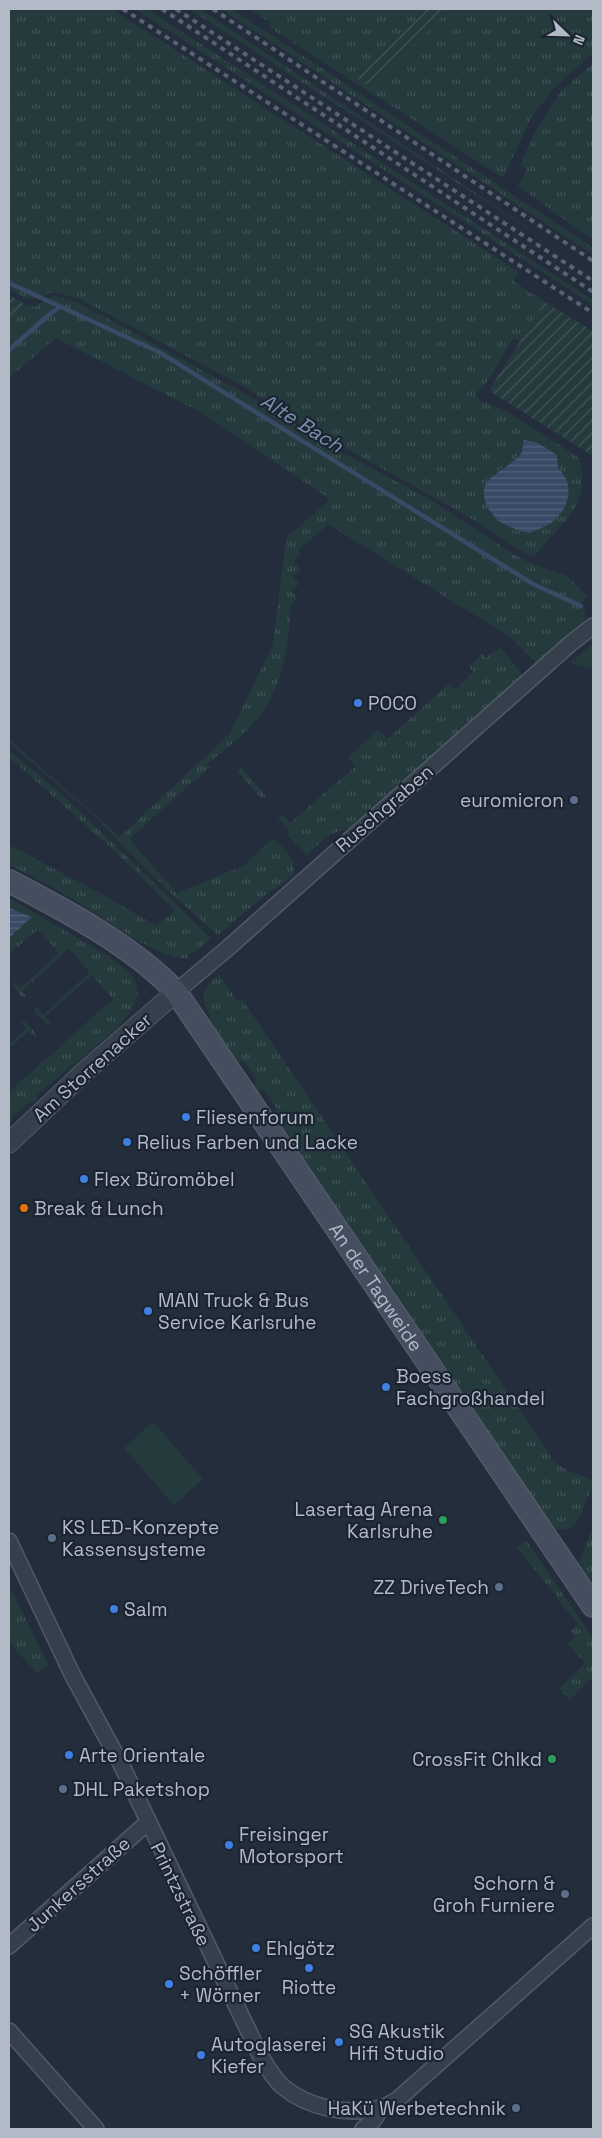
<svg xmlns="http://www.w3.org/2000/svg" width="602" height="2138" viewBox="0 0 602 2138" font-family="'Space Grotesk',sans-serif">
	<defs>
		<pattern id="grass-tufts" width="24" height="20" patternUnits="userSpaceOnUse" patternTransform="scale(1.25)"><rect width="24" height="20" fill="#253a3d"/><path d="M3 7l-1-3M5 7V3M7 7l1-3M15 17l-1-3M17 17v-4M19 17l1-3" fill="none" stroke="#425458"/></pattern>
		<pattern id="garden-furrows" width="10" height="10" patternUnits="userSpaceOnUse" patternTransform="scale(1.25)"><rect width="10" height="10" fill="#253a3d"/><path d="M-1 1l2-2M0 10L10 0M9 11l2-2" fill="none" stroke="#425458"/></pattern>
		<pattern id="water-rules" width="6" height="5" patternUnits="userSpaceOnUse" patternTransform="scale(1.25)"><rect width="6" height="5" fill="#384a66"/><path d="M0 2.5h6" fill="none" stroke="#52627a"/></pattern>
	</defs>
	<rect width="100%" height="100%" fill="#232d3c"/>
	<path fill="url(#grass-tufts)" fill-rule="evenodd" d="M 9,9 L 112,9 L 519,272 L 510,285 L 513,281 L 545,302 L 520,342 L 514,338 L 487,382 L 475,394 L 480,401 C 495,401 563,447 579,458 C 592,511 560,521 534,557 L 511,545 L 469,517 L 308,427 L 243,386 L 78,298 L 53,292 C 30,302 31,301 9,289 ZM 521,453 L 558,468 L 566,475 L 494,474 L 512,462 Z
		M 135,9 L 147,9 L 593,300 L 593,305 Z
		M 189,9 L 200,9 L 587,267 Z
		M 221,9 L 232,9 L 593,248 L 593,255 Z
		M 249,9 L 427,9 L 357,78 L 371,88 L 450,9 L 593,9 L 593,54 L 554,88 L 531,118 L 503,178 L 269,27 L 271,23 Z
		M 593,63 L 593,240 L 518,186 L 527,169 L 520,165 L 537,128 L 561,91 Z
		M 55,296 L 71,300 L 120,325 L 271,408 L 339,451 L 426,497 L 510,552 L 528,562 L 567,576 L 587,596 C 578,604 585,606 585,615 C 586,618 584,620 584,623 L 536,663 L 510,637 L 328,524 L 298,550 L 301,555 L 294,561 L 301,570 L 293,576 L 299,584 L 291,591 L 298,598 L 291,604 C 289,643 284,684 259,717 C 244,735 225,749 208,764 L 210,767 L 129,839 L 177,893 L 245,865 L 272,839 C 284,844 298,863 293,876 L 264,896 L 218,935 L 172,894 L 90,812 L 9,743 L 9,739 L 120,837 L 230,733 L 273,644 L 286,538 L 330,499 L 198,411 L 56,338 L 9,378 L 9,320 L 26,305 L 35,307 L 49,297 Z
		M 500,647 L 522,674 L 521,677 L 349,829 C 330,831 320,843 307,855 L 287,835 L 290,832 L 278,818 L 282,814 L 290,823 L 356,766 L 348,757 L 378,730 L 387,739 L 449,684 L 455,690 L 473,672 L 469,666 L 482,654 L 486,658 Z
		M 9,750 L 69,801 L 211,938 L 199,949 L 188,954 L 189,958 C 163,962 110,922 87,908 C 61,892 36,877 9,865 L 9,845 L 100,893 L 156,926 L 175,910 L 110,847 L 9,757 Z
		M 241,767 L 266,796 L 262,799 L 237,771 Z
		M 9,898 L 103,953 L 126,969 L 135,980 L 138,994 L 132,1010 L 119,1026 L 75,1065 L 73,1064 L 37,1095 L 37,1099 L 32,1103 L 29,1102 L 11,1118 L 12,1122 L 9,1125 L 9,1092 L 113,999 L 92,975 L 45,1017 L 51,1024 L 46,1024 L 36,1013 L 35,1009 L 37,1008 L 43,1015 L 90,972 L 69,949 L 22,991 L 27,997 L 22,997 L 13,986 L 13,981 L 20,988 L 59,953 L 38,929 L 9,955 Z
		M 219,974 L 238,1002 L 242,999 L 552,1458 L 563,1468 L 593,1481 C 593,1489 588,1496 585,1504 C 577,1524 572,1535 549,1527 L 286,1141 L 290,1138 L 276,1117 L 272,1119 L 269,1115 L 277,1109 L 263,1089 L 255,1094 L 250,1086 L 257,1081 L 243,1060 L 238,1063 L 208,1019 L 211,1017 C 199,998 203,988 219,974 Z
		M 22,1021 L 26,1022 L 36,1034 L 35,1038 L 29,1031 L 9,1049 L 9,1044 L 26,1029 L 21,1022 Z
		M 593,1528 L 593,1594 L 578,1570 L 578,1563 Z
		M 526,1540 L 593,1638 L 593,1678 L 569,1700 L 559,1688 L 585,1663 L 567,1643 L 575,1636 L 571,1630 L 578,1624 L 517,1548 Z
		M 10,1587 L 48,1664 L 37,1674 L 9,1642 Z"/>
	<path fill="#253a3d" d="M 593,643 L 593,669 L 570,663 L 591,645 Z
		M 153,1422 L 203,1479 L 174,1505 L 124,1448 Z"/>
	<path fill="url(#garden-furrows)" d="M 427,9 L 450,9 L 371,88 L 356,78 Z
		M 9,295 L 26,305 L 9,320 Z
		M 545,302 L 593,331 L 593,456 L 491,392 L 491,387 Z"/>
	<path fill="url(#water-rules)" d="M 524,440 L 538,443 L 557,455 L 558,468 C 576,484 569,510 551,523 C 545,527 536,530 529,533 C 512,528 497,525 488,507 C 472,478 505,472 520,455 C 523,451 523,445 524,440 Z
		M 9,908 L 32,917 L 9,938 Z"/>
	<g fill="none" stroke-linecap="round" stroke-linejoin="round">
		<path stroke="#384a66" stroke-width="4.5" d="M 9,283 L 159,352 L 533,584 L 581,606
			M 9,350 L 51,313 L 60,307"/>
		<defs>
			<path id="minor" d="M 176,992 L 228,948 L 570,644 L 593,626
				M 9,1541 L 73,1676 L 122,1766 L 260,2055 C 266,2065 273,2078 282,2086 C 308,2108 348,2116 380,2108 C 386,2107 392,2102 397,2100 L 593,1926
				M 9,1946 L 147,1823
				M 9,2031 L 96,2129
				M 363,2129 L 373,2121 L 381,2108"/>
			<path id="tertiary" d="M 9,1143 L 82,1074 L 176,992"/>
			<g id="secondary">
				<path id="s1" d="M 9,881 C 63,909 135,947 176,992 L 593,1606"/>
			</g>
		</defs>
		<use href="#minor" stroke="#525a67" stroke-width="18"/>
		<use href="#tertiary" stroke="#525a67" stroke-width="21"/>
		<use href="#secondary" stroke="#525a67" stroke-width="24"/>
		<use href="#minor" stroke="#363f4c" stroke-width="15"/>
		<use href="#tertiary" stroke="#363f4c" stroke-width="19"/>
		<use href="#secondary" stroke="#444e5f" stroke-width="21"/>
		<path stroke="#586373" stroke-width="4" stroke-dasharray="5 5" stroke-linecap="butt" d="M 123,9 L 593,313
			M 162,9 L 593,292
			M 176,9 L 593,281
			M 213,9 L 593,261"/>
	</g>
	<g fill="#3f7fe0" stroke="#1c2431" stroke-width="2">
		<circle cx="358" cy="703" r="5"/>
		<circle cx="186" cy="1117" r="5"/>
		<circle cx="127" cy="1142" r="5"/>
		<circle cx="84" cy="1179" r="5"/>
		<circle cx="148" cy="1311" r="5"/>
		<circle cx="386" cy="1387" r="5"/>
		<circle cx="114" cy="1609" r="5"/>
		<circle cx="69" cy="1755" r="5"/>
		<circle cx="229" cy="1845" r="5"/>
		<circle cx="256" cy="1948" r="5"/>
		<circle cx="309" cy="1968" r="5"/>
		<circle cx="169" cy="1984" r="5"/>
		<circle cx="339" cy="2042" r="5"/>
		<circle cx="201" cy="2055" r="5"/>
	</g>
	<g fill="#5c6f8a" stroke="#1c2431" stroke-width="2">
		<circle cx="574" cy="800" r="5"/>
		<circle cx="52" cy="1538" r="5"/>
		<circle cx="499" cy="1587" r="5"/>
		<circle cx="63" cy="1789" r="5"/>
		<circle cx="565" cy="1894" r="5"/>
		<circle cx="516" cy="2108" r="5"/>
	</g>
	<circle fill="#e8710a" stroke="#1c2431" stroke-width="2" cx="24" cy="1208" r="5"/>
	<g fill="#2e9e5b" stroke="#1c2431" stroke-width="2">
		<circle cx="443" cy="1520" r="5"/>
		<circle cx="552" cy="1759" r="5"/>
	</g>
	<g text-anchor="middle" stroke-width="4.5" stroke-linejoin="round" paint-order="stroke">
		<g font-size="19" fill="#b2bac8" stroke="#1c2431" text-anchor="start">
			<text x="368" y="710">POCO</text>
			<text x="564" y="807" text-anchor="end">euromicron</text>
			<text x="196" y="1124">Fliesenforum</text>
			<text x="137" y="1149">Relius Farben und Lacke</text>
			<text x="94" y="1186">Flex Büromöbel</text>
			<text x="34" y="1215">Break &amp; Lunch</text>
			<text x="158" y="1307">MAN Truck &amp; Bus<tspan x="158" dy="22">Service Karlsruhe</tspan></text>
			<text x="396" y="1383">Boess<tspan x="396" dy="22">Fachgroßhandel</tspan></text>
			<text x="433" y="1516" text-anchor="end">Lasertag Arena<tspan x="433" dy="22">Karlsruhe</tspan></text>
			<text x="62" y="1534">KS LED-Konzepte<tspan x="62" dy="22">Kassensysteme</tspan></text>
			<text x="489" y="1594" text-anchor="end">ZZ DriveTech</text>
			<text x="124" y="1616">Salm</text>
			<text x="79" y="1762">Arte Orientale</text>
			<text x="542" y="1766" text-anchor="end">CrossFit Chlkd</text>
			<text x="73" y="1796">DHL Paketshop</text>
			<text x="239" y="1841">Freisinger<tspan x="239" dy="22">Motorsport</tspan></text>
			<text x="555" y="1890" text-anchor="end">Schorn &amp;<tspan x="555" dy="22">Groh Furniere</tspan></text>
			<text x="266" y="1955">Ehlgötz</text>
			<text x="179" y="1980">Schöffler<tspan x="179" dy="22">+ Wörner</tspan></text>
			<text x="309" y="1994" text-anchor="middle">Riotte</text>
			<text x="349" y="2038">SG Akustik<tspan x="349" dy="22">Hifi Studio</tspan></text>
			<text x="211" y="2051">Autoglaserei<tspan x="211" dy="22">Kiefer</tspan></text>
			<text x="506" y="2115" text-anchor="end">HaKü Werbetechnik</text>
		</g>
		<g font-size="19" fill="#b2bac8" stroke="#1c2431">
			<text transform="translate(384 808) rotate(-41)" y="7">Ruschgraben</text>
			<text transform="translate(92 1067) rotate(-42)" y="7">Am Storrenacker</text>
			<text dy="7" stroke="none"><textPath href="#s1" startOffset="558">An der Tagweide</textPath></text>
			<text transform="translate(78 1884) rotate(-42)" y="7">Junkersstraße</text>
			<text transform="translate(181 1894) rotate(64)" y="7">Printzstraße</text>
		</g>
		<g font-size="20" font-style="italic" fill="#7990b0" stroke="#1c2431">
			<text transform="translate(302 423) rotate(32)" y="7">Alte Bach</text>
		</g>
	</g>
	<rect width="602" height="2138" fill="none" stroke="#b2bac8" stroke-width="20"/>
	<g transform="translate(567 35) rotate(113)" stroke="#1c2431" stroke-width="4" paint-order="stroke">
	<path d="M0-4L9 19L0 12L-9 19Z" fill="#b2bac8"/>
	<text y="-8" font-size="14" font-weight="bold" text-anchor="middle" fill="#b2bac8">N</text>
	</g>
</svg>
